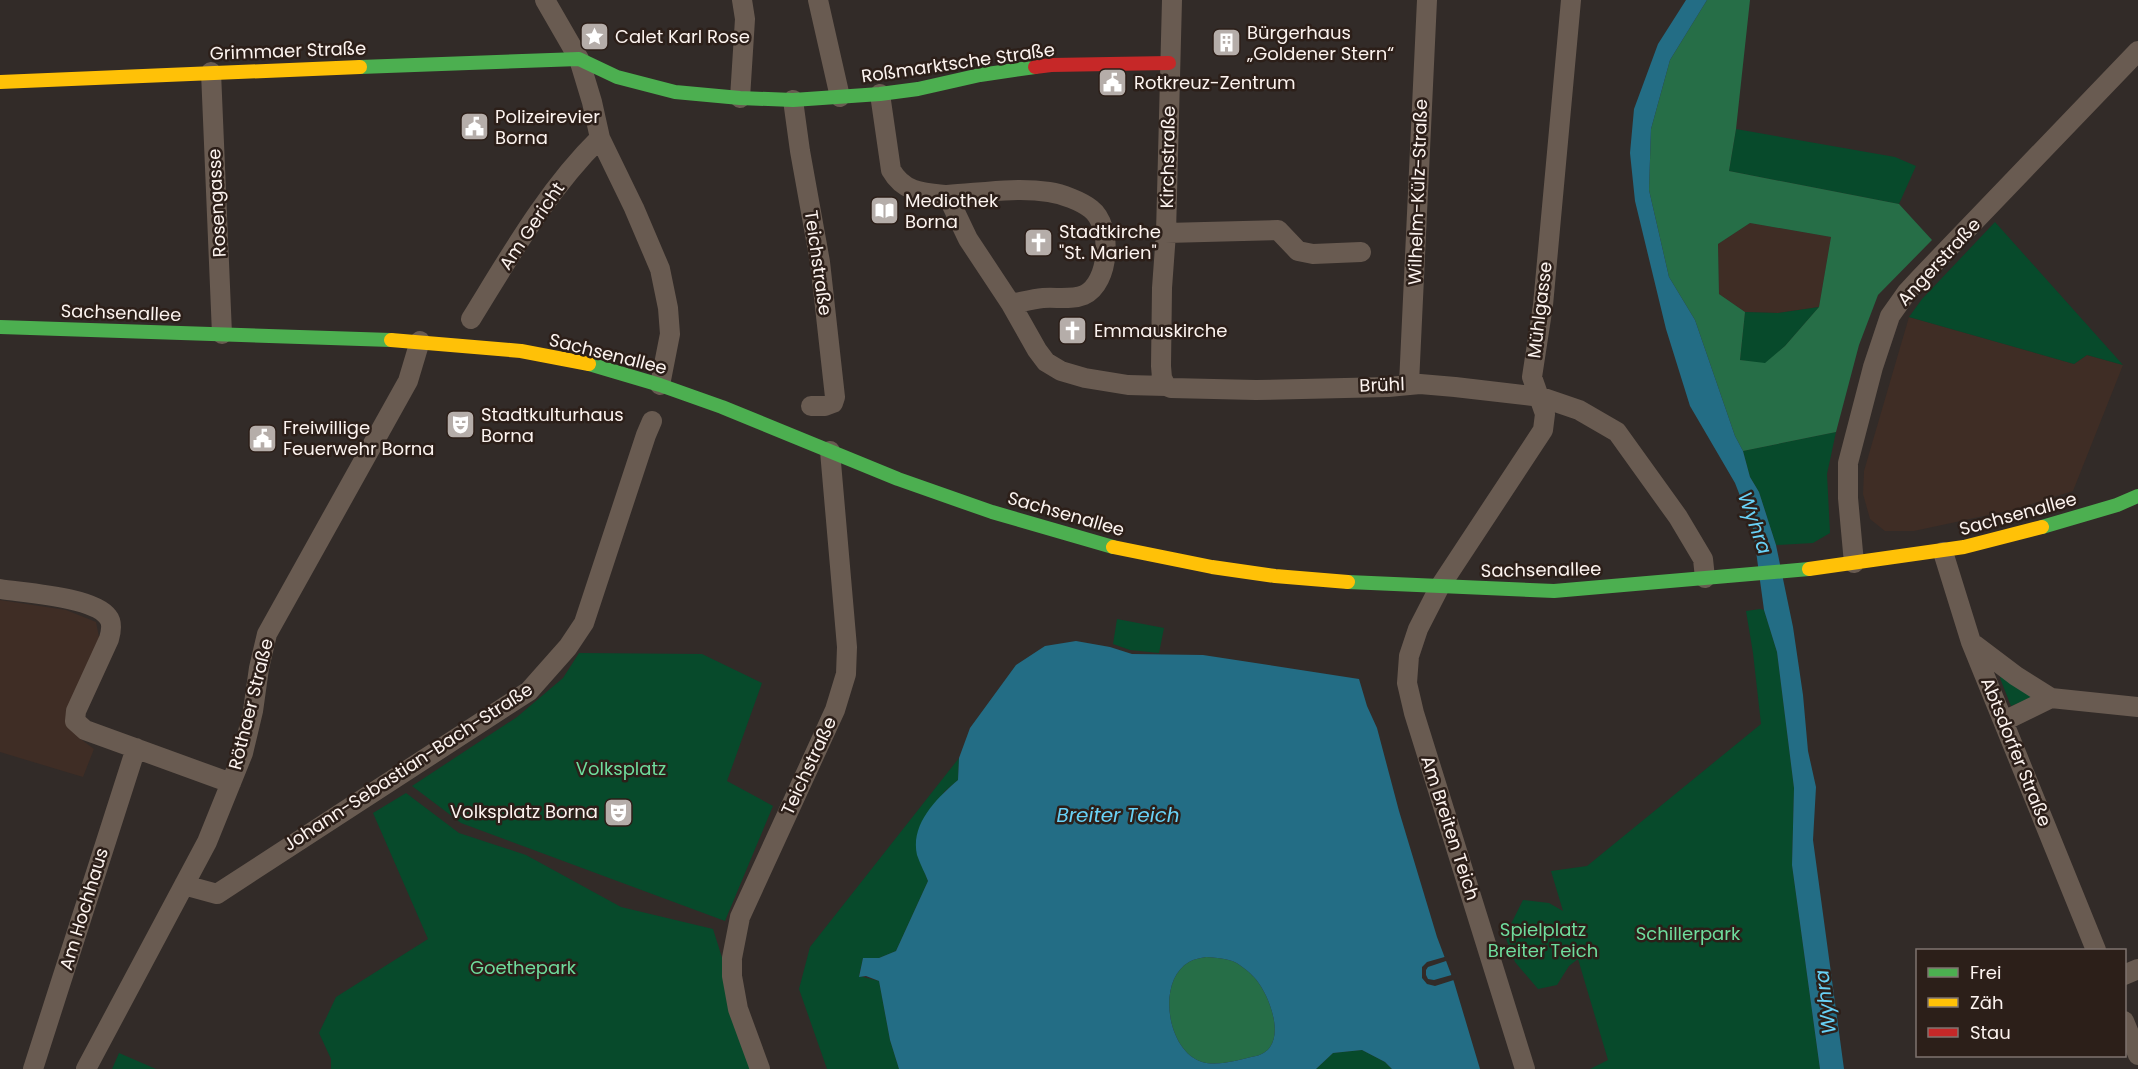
<svg xmlns="http://www.w3.org/2000/svg" width="2138" height="1069" viewBox="0 0 2138 1069" font-family="Poppins,sans-serif">
	<rect width="100%" height="100%" fill="#322b28"/>
	<path fill="#3f2d25" d="M 1750,223 L 1831,237 L 1819,307 L 1778,313 L 1745,312 L 1719,294 L 1718,244 Z
		M 1909,317 L 2074,364 L 2087,355 L 2123,365 L 2073,491 L 2012,510 L 1914,531 L 1885,531 L 1870,519 L 1863,494 L 1864,471 Z
		M 0,600 L 66,610 L 96,622 L 100,642 L 78,737 L 94,749 L 83,777 L 0,752 Z"/>
	<path fill="#074a2b" d="M 1736,129 L 1895,157 L 1916,166 L 1899,204 L 1729,171 Z
		M 1995,222 L 2123,365 L 2087,355 L 2074,364 L 1909,317 L 1922,299 Z
		M 1819,307 L 1785,346 L 1765,364 L 1740,360 L 1745,312 L 1778,313 Z
		M 1836,432 L 1827,474 L 1830,533 L 1813,543 L 1776,545 L 1759,492 L 1750,477 L 1743,451 Z
		M 1760,609 L 1764,610 L 1777,652 L 1794,788 L 1792,865 L 1820,1069 L 1590,1069 L 1608,1060 L 1578,959 L 1569,966 L 1557,985 L 1538,989 L 1515,962 L 1505,936 L 1523,900 L 1549,903 L 1563,911 L 1551,871 L 1587,866 L 1761,724 L 1753,653 L 1746,611 Z
		M 1117,619 L 1164,628 L 1159,653 L 1130,650 L 1113,644 Z
		M 579,653 L 702,654 L 762,683 L 727,781 L 773,806 L 725,921 L 461,823 L 412,786 L 517,717 L 563,678 Z
		M 2002,675 L 2034,697 L 2011,706 L 2000,678 Z
		M 959,758 L 958,780 L 944,792 L 917,854 L 928,881 L 896,951 L 879,958 L 863,958 L 859,976 L 879,981 L 890,1040 L 899,1069 L 827,1069 L 799,989 L 810,947 Z
		M 406,793 L 459,833 L 526,855 L 621,907 L 713,929 L 757,1069 L 331,1069 L 331,1059 L 319,1033 L 336,997 L 428,939 L 373,813 Z
		M 1362,1050 L 1385,1062 L 1392,1069 L 1316,1069 L 1333,1053 Z
		M 119,1053 L 156,1069 L 112,1069 Z"/>
	<path fill="#266e47" fill-rule="evenodd" d="M 1707,0 L 1750,0 L 1736,129 L 1729,171 L 1899,204 L 1932,240 L 1878,295 L 1859,345 L 1836,432 L 1743,451 L 1735,436 L 1695,320 L 1669,277 L 1649,190 L 1651,129 L 1670,60 ZM 1750,223 L 1831,237 L 1819,307 L 1785,346 L 1765,363 L 1740,360 L 1745,312 L 1719,294 L 1718,244 Z
		M 1206,957 C 1218,958 1231,958 1241,966 C 1248,971 1256,978 1260,985 C 1272,1003 1288,1048 1256,1056 C 1240,1059 1219,1067 1202,1062 C 1167,1051 1156,981 1189,962 C 1194,959 1201,958 1206,957 Z"/>
	<path fill="#236d85" fill-rule="evenodd" d="M 1686,0 L 1707,0 L 1670,60 L 1651,129 L 1649,190 L 1669,277 L 1695,320 L 1735,436 L 1743,451 L 1750,477 L 1759,492 L 1776,545 L 1793,627 L 1803,695 L 1808,751 L 1816,787 L 1813,840 L 1844,1069 L 1820,1069 L 1792,865 L 1794,788 L 1777,652 L 1764,610 L 1753,529 L 1735,483 L 1690,406 L 1666,329 L 1635,201 L 1630,153 L 1634,109 L 1658,44 Z
		M 1076,641 L 1110,647 L 1132,654 L 1203,655 L 1359,679 L 1367,706 L 1377,728 L 1399,811 L 1437,937 L 1454,982 L 1480,1069 L 1392,1069 L 1385,1062 L 1362,1050 L 1333,1053 L 1316,1069 L 899,1069 L 890,1040 L 879,981 L 866,976 L 859,977 L 863,958 L 879,958 L 896,951 L 928,881 C 925,873 920,864 917,855 C 910,824 937,798 958,780 L 959,758 L 970,728 L 1016,665 L 1045,646 ZM 1206,957 C 1218,958 1231,958 1241,966 C 1248,971 1256,978 1260,985 C 1272,1003 1288,1048 1256,1056 C 1240,1059 1219,1067 1202,1062 C 1167,1051 1156,981 1189,962 C 1194,959 1201,958 1206,957 Z"/>
	<path fill="#322b28" d="M 1448,956 L 1449,960 L 1428,967 L 1426,970 L 1426,975 L 1428,979 L 1434,980 L 1455,974 L 1457,979 L 1435,986 L 1427,984 L 1422,978 L 1422,967 L 1427,962 Z"/>
	<g fill="none" stroke-linecap="round" stroke-linejoin="round">
		<path stroke="#695b51" stroke-width="20" d="M 545,0 L 579,59 L 592,102 L 600,138 L 634,208 L 660,269 L 668,308 L 670,334 L 660,385
			M 818,0 L 840,97
			M 211,72 L 222,334
			M 880,94 L 891,170 C 904,193 924,193 947,195 L 968,239 L 1011,304 L 1037,350 L 1046,362 L 1061,371 L 1085,378 L 1128,385 L 1166,386 L 1171,388 L 1256,390 L 1388,387 L 1420,384 L 1455,387 L 1541,397 L 1579,410 L 1617,432 L 1678,517 L 1703,559 L 1705,578
			M 740,98 L 745,19 L 742,0
			M 793,100 L 800,151 L 820,262 L 835,397 L 833,403 L 825,406 L 811,406
			M 947,195 C 981,193 1015,187 1049,192 C 1062,194 1081,201 1091,209 C 1113,226 1110,283 1084,295 C 1072,300 1056,297 1043,298 C 1032,299 1022,302 1011,304
			M 1166,233 L 1278,230 L 1298,251 L 1313,254 L 1361,252
			M 471,319 C 510,256 547,190 600,138
			M 1409,384 L 1427,0
			M 1166,386 L 1162,378 L 1161,366 L 1162,288 L 1166,233 L 1172,0
			M 1943,552 L 1971,642 L 2096,950
			M 1854,563 L 1848,498 L 1848,463 L 1873,367 L 1890,316 L 1907,292 L 1920,278 L 2138,51
			M 0,589 C 25,593 94,597 108,617 C 113,623 111,632 109,639 L 76,711 L 75,721 L 85,730 L 231,783
			M 1975,645 L 2016,676 L 2051,698 L 2138,707
			M 2004,721 L 2051,698
			M 184,885 L 217,894 L 529,691 L 568,647 L 584,623 L 646,435 L 652,421
			M 2124,975 L 2138,969
			M 2124,1021 L 2138,1055
			M 33,1069 L 136,748
			M 86,1069 L 207,842 L 243,753 L 253,711 L 259,668 L 267,634 L 408,381 L 420,341
			M 760,1069 L 738,1009 L 732,976 L 732,958 L 740,917 L 835,710 L 846,674 L 847,647 L 830,451
			M 1525,1069 L 1414,713 L 1407,683 L 1409,656 L 1418,629 L 1439,588 L 1543,430 L 1545,414 L 1532,377 L 1543,305 L 1571,0"/>
		<path stroke="#4caf50" stroke-width="14" d="M 360,67 L 579,59 L 617,77 L 675,92 L 740,98 L 793,100 L 880,94 L 918,89 L 980,75 L 1035,67
			M 0,327 L 391,340
			M 589,364 L 660,385 L 722,407 L 898,479 L 992,512 L 1113,547
			M 2042,527 L 2117,505 L 2138,496
			M 1348,582 L 1554,591 L 1809,569"/>
		<path stroke="#ffc107" stroke-width="14" d="M 0,82 L 360,67
			M 391,340 L 521,351 L 589,364
			M 1113,547 L 1212,567 L 1275,576 L 1348,582
			M 1809,569 L 1964,547 L 2042,527"/>
		<path stroke="#c62828" stroke-width="14" d="M 1035,67 L 1051,65 L 1169,63"/>
	</g>
	<defs>
		<symbol id="sight-square" viewBox="-11 -11 22 22"><rect x="-9" y="-9" width="18" height="18" rx="4" fill="#b5ada9" stroke="#2c1f19"/><path d="M0-6L1.8-2.2L6-1.7L2.9 1.2L3.7 5.4L0 3.3L-3.7 5.4L-2.9 1.2L-6-1.7L-1.8-2.2Z" fill="#fff"/></symbol>
		<symbol id="building-square" viewBox="-11 -11 22 22"><rect x="-9" y="-9" width="18" height="18" rx="4" fill="#b5ada9" stroke="#2c1f19"/><path d="M-4-6H4V6H1V3H-1V6H-4ZM-2.5-4.3h1.7v1.8h-1.7ZM.8-4.3h1.7v1.8H.8ZM-2.5-1h1.7V.8h-1.7ZM.8-1h1.7V.8H.8Z" fill="#fff"/></symbol>
		<symbol id="civic-square" viewBox="-11 -11 22 22"><rect x="-9" y="-9" width="18" height="18" rx="4" fill="#b5ada9" stroke="#2c1f19"/><path d="M-.6-6.5H3V-4.5H.6V-3L4-1V1h2V6H-6V1h2V-1L-.6-3ZM-1.2 2.5V6h2.4V2.5Z" fill="#fff"/></symbol>
		<symbol id="library-square" viewBox="-11 -11 22 22"><rect x="-9" y="-9" width="18" height="18" rx="4" fill="#b5ada9" stroke="#2c1f19"/><path d="M-6-4Q-3-5.5-.7-3.5V5Q-3 3-6 4ZM6-4Q3-5.5 .7-3.5V5Q3 3 6 4Z" fill="#fff"/></symbol>
		<symbol id="church-square" viewBox="-11 -11 22 22"><rect x="-9" y="-9" width="18" height="18" rx="4" fill="#b5ada9" stroke="#2c1f19"/><path d="M-1.2-6h2.4v3.5h3.3v2.4h-3.3V6h-2.4V-.1h-3.3v-2.4h3.3Z" fill="#fff"/></symbol>
		<symbol id="theatre-square" viewBox="-11 -11 22 22"><rect x="-9" y="-9" width="18" height="18" rx="4" fill="#b5ada9" stroke="#2c1f19"/><path d="M-5-5.5Q0-4 5-5.5V0Q5 5 0 6Q-5 5-5 0ZM-3.3-2.5H-1v1.5H-3.3ZM1-2.5H3.3v1.5H1ZM-2.8 1Q0 5.5 2.8 1Z" fill="#fff"/></symbol>
	</defs>
	<g fill-rule="evenodd">
		<use href="#sight-square" x="578" y="20" width="33" height="33"/>
		<use href="#building-square" x="1210" y="26" width="33" height="33"/>
		<use href="#civic-square" x="1096" y="66" width="33" height="33"/>
		<use href="#civic-square" x="458" y="110" width="33" height="33"/>
		<use href="#library-square" x="868" y="194" width="33" height="33"/>
		<use href="#church-square" x="1022" y="226" width="33" height="33"/>
		<use href="#church-square" x="1056" y="314" width="33" height="33"/>
		<use href="#theatre-square" x="444" y="408" width="33" height="33"/>
		<use href="#civic-square" x="246" y="422" width="33" height="33"/>
		<use href="#theatre-square" x="602" y="796" width="33" height="33"/>
	</g>
	<g text-anchor="middle" stroke-width="5" stroke-linejoin="round" paint-order="stroke">
		<g font-size="18" fill="#fcf3ef" stroke="#2c1f19" text-anchor="start">
			<text x="1247" y="39">Bürgerhaus<tspan x="1247" dy="21">„Goldener Stern“</tspan></text>
			<text x="615" y="43">Calet Karl Rose</text>
			<text x="1134" y="89">Rotkreuz-Zentrum</text>
			<text x="495" y="123">Polizeirevier<tspan x="495" dy="21">Borna</tspan></text>
			<text x="905" y="207">Mediothek<tspan x="905" dy="21">Borna</tspan></text>
			<text x="1059" y="238">Stadtkirche<tspan x="1059" dy="21">"St. Marien"</tspan></text>
			<text x="1094" y="337">Emmauskirche</text>
			<text x="481" y="421">Stadtkulturhaus<tspan x="481" dy="21">Borna</tspan></text>
			<text x="283" y="434">Freiwillige<tspan x="283" dy="21">Feuerwehr Borna</tspan></text>
			<text x="598" y="818" text-anchor="end">Volksplatz Borna</text>
		</g>
		<g font-size="18" fill="#fcf3ef" stroke="#2c1f19">
			<text transform="translate(288 51) rotate(-2)" y="6">Grimmaer Straße</text>
			<text transform="translate(958 63) rotate(-8)" y="6">Roßmarktsche Straße</text>
			<text transform="translate(1168 157) rotate(-89)" y="6">Kirchstraße</text>
			<text transform="translate(1418 192) rotate(-88)" y="6">Wilhelm-Külz-Straße</text>
			<text transform="translate(217 203) rotate(-93)" y="6">Rosengasse</text>
			<text transform="translate(532 226) rotate(-56)" y="6">Am Gericht</text>
			<text transform="translate(1939 262) rotate(-47)" y="6">Angerstraße</text>
			<text transform="translate(818 263) rotate(82)" y="6">Teichstraße</text>
			<text transform="translate(1540 310) rotate(-83)" y="6">Mühlgasse</text>
			<text transform="translate(121 313) rotate(2)" y="6">Sachsenallee</text>
			<text transform="translate(608 354) rotate(14)" y="6">Sachsenallee</text>
			<text transform="translate(1382 385) rotate(-2)" y="6">Brühl</text>
			<text transform="translate(1066 514) rotate(16)" y="6">Sachsenallee</text>
			<text transform="translate(2018 514) rotate(-15)" y="6">Sachsenallee</text>
			<text transform="translate(1541 570) rotate(-1)" y="6">Sachsenallee</text>
			<text transform="translate(251 704) rotate(-76)" y="6">Röthaer Straße</text>
			<text transform="translate(2016 752) rotate(68)" y="6">Abtsdorfer Straße</text>
			<text transform="translate(809 766) rotate(-65)" y="6">Teichstraße</text>
			<text transform="translate(408 767) rotate(-33)" y="6">Johann-Sebastian-Bach-Straße</text>
			<text transform="translate(1450 828) rotate(72)" y="6">Am Breiten Teich</text>
			<text transform="translate(84 909) rotate(-73)" y="6">Am Hochhaus</text>
		</g>
		<g font-size="18" fill="#6fdd9d" stroke="#2c1f19">
			<text x="621" y="775">Volksplatz</text>
			<text x="1543" y="936">Spielplatz<tspan x="1543" dy="21">Breiter Teich</tspan></text>
			<text x="1688" y="940">Schillerpark</text>
			<text x="523" y="974">Goethepark</text>
		</g>
		<g font-size="20" font-style="italic" fill="#69d2f7" stroke="#2c1f19">
			<text transform="translate(1755 523) rotate(70)" y="7">Wyhra</text>
			<text x="1118" y="822">Breiter Teich</text>
			<text transform="translate(1825 1002) rotate(-97)" y="7">Wyhra</text>
		</g>
	</g>
	<rect x="1916" y="949" width="210" height="108" fill="#2c1f19" stroke="#7f746f" stroke-width="1.5"/>
	<rect x="1928" y="968" width="30" height="9" fill="#4caf50" stroke="#7f746f" stroke-width="1.5"/>
	<text x="1970" y="979" font-size="18" fill="#fcf3ef">Frei</text>
	<rect x="1928" y="998" width="30" height="9" fill="#ffc107" stroke="#7f746f" stroke-width="1.5"/>
	<text x="1970" y="1009" font-size="18" fill="#fcf3ef">Zäh</text>
	<rect x="1928" y="1028" width="30" height="9" fill="#c62828" stroke="#7f746f" stroke-width="1.5"/>
	<text x="1970" y="1039" font-size="18" fill="#fcf3ef">Stau</text>
</svg>
